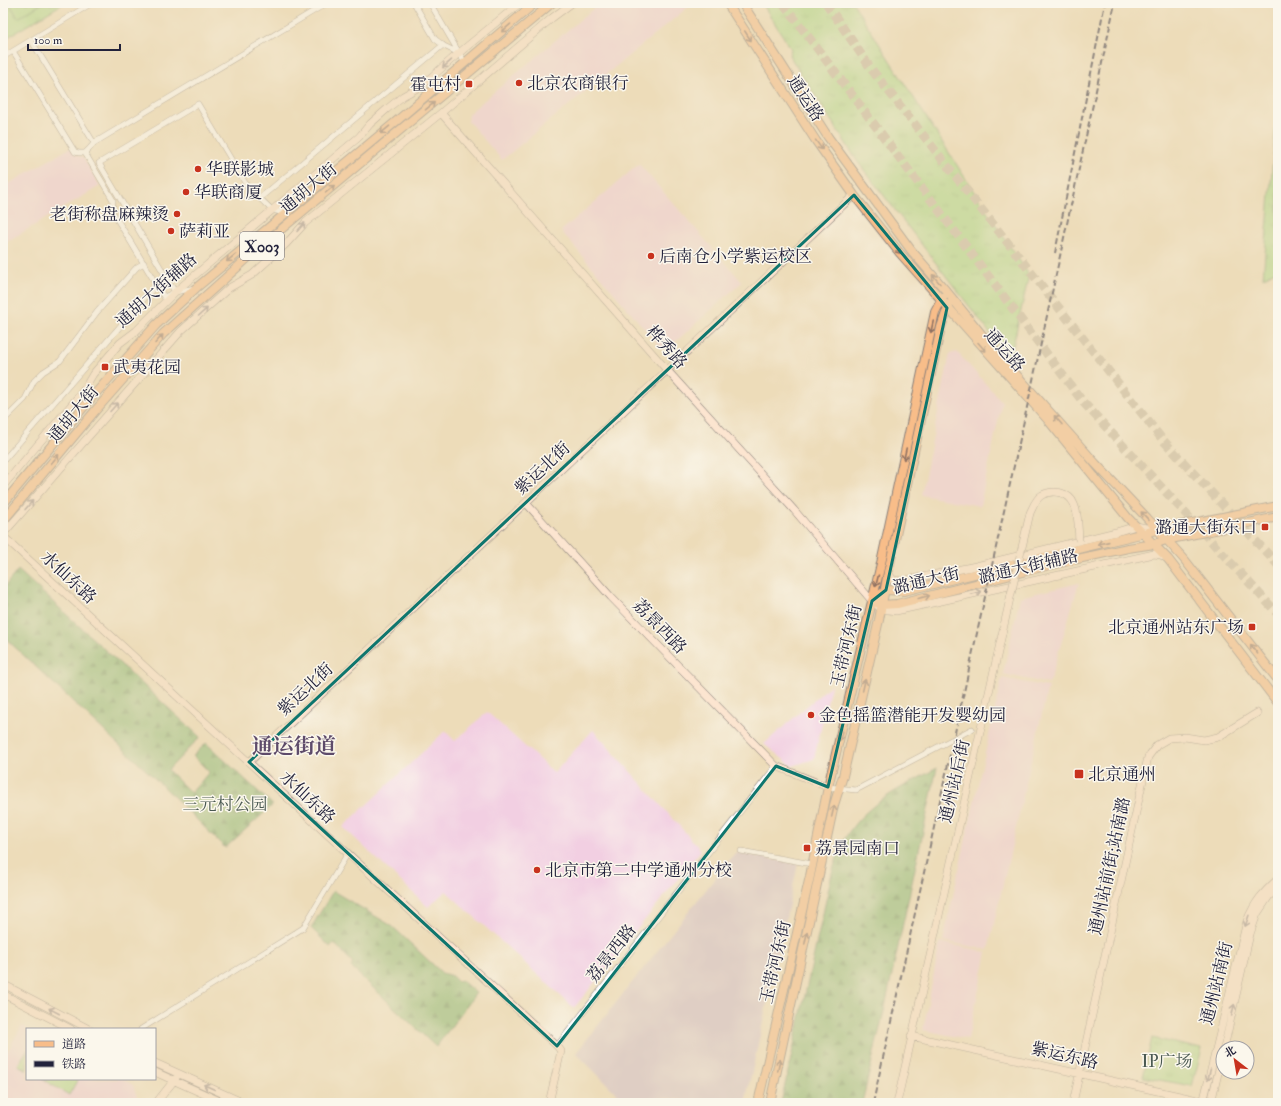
<svg xmlns="http://www.w3.org/2000/svg" width="1281" height="1106" viewBox="0 0 1281 1106" font-family="'IM FELL Double Pica','Noto Serif SC',serif">
	<defs>
		<pattern id="grass-tufts" width="24" height="20" patternUnits="userSpaceOnUse"><rect width="24" height="20" fill="#a7d988"/><path d="M3 7l-1-3M5 7V3M7 7l1-3M15 17l-1-3M17 17v-4M19 17l1-3" fill="none" stroke="#8fba76"/></pattern>
		<pattern id="forest-firs" width="22" height="20" patternUnits="userSpaceOnUse"><rect width="22" height="20" fill="#85b974"/><path d="M5 1l3.5 6h-7zM16 11l3.5 6h-7z" fill="#6c9660"/></pattern>
	</defs>
	<rect width="100%" height="100%" fill="#fbf7ec"/>
	<filter id="ink" filterUnits="userSpaceOnUse"><feTurbulence type="fractalNoise" baseFrequency=".025" numOctaves="2"/><feDisplacementMap in="SourceGraphic" scale="8" xChannelSelector="R" yChannelSelector="G"/><feConvolveMatrix kernelMatrix="1 2 1 2 8 2 1 2 1" color-interpolation-filters="sRGB"/></filter>
	<filter id="wash" filterUnits="userSpaceOnUse"><feTurbulence type="fractalNoise" baseFrequency=".012" numOctaves="4" result="noise"/><feDisplacementMap in="SourceGraphic" scale="16" xChannelSelector="R" yChannelSelector="G"/><feGaussianBlur stdDeviation="0.9" result="paint"/><feColorMatrix in="noise" values="0 0 0 0 0 0 0 0 0 0 0 0 0 0 0 0 0 1.4 0 .05"/><feComposite in="paint" operator="in"/></filter>
	<g filter="url(#wash)">
		<rect width="100%" height="100%" fill="#eddcb9"/>
		<path fill="#f2cfe2" d="M 600,3 L 693,3 L 502,160 L 468,121 L 468,114 Z
			M 70,148 L 77,156 L 83,157 L 100,186 L 3,244 L 3,187 Z
			M 639,164 L 742,282 L 672,345 L 662,349 L 561,231 Z
			M 957,352 L 1002,402 L 980,506 L 921,495 L 950,354 Z
			M 1079,583 L 1049,684 L 1003,674 L 1020,597 Z
			M 1002,678 L 1048,687 L 988,950 L 943,941 Z
			M 831,685 L 814,759 L 792,766 L 764,744 Z
			M 487,712 L 554,773 L 593,730 L 701,850 L 574,1008 L 446,891 L 428,907 L 343,827 L 445,731 L 455,741 Z
			M 940,942 L 987,952 L 968,1039 L 923,1030 Z
			M 22,1026 L 29,1029 L 27,1029 L 27,1079 L 123,1079 L 133,1085 L 139,1103 L 3,1103 L 3,1059 Z"/>
		<path fill="#cfbdd0" d="M 736,852 L 798,864 L 745,1103 L 715,1103 L 660,1098 L 650,1103 L 626,1103 L 576,1053 Z"/>
		<path fill="url(#grass-tufts)" stroke="#647e62" d="M 3,3 L 64,3 L 3,40 Z
			M 762,3 L 853,3 L 987,212 L 1029,275 L 1010,359 L 858,162 L 789,55 L 791,49 Z
			M 1278,98 L 1278,269 L 1263,278 Z
			M 1152,1038 L 1202,1049 L 1192,1086 L 1143,1077 Z"/>
		<path fill="url(#forest-firs)" stroke="#546e58" d="M 18,570 L 200,737 L 168,770 L 191,793 L 209,772 L 193,756 L 206,743 L 273,805 L 225,848 L 166,789 L 3,636 L 3,586 L 4,587 Z
			M 937,768 L 884,1011 L 862,1103 L 781,1103 L 832,873 C 835,864 838,853 842,844 C 861,805 901,788 937,768 Z
			M 333,891 L 392,926 L 442,973 L 452,976 L 458,982 L 461,980 L 476,993 L 436,1047 L 351,967 L 353,963 L 334,943 L 330,947 L 311,928 Z"/>
		<path fill="#a7d988" stroke="#647e62" d="M 12,3 L 43,3 L 18,18 L 10,4 Z
			M 27,1050 L 27,1070 L 18,1065 Z
			M 42,1079 L 78,1079 L 69,1095 Z"/>
	</g>
	<g filter="url(#ink)">
		<g fill="none" stroke-linecap="round" stroke-linejoin="round">
			<path stroke="#c4b7a0" stroke-width="9" stroke-dasharray="9 4.5" stroke-linecap="butt" d="M 783,3 L 1083,402 L 1278,614
				M 826,3 L 872,70 L 1162,439 L 1278,565"/>
			<defs>
				<path id="street" d="M 414,3 L 435,39 L 444,46 L 459,53
					M 430,3 L 465,63
					M 31,40 L 94,143 L 90,148 L 85,153 L 113,200 L 112,211 L 164,297 L 175,292 L 195,288
					M 3,57 L 13,51
					M 94,143 L 327,3
					M 85,153 L 79,153 L 75,152 L 13,51 L 92,3
					M 260,198 L 443,45
					M 175,292 L 99,163 L 198,104 L 247,186 L 272,210 L 285,213
					M 3,421 L 25,399 L 34,381 L 43,372 L 60,361 L 97,312 L 137,267 L 144,263
					M 3,461 L 156,285
					M 828,787 L 856,790 L 972,729
					M 741,851 L 812,864
					M 141,1029 L 303,928 L 348,853
					M 557,1046 L 776,766"/>
				<path id="secondary" d="M 441,113 L 667,370 L 794,510 L 872,601 L 881,609 L 896,611 L 1154,554 L 1161,555 L 1166,558
					M 3,486 L 83,391 L 93,374 L 120,343 L 136,331 L 175,292 L 359,137 L 370,124 L 387,109 L 403,96 L 421,86 L 459,53 L 520,3
					M 526,503 L 611,597 L 776,766 L 828,787
					M 3,534 L 181,331 L 229,288 L 252,275 L 286,244 L 305,223 L 441,113 L 552,18 L 572,3
					M 3,536 L 557,1046 L 561,1051 L 549,1103
					M 888,572 L 893,580 L 902,581 L 976,566 L 1116,532 L 1136,526 L 1157,530
					M 249,762 L 854,195
					M 3,984 L 89,1029
					M 3,994 L 71,1029
					M 911,1036 L 1211,1103 L 1223,1052
					M 1224,1048 L 1250,934 L 1257,914 L 1269,896 L 1278,889
					M 155,1063 L 244,1103
					M 155,1072 L 224,1103
					M 156,1103 L 176,1078
					M 897,1103 L 1011,594
					M 1073,1103 L 1148,757 L 1157,745 L 1169,738 L 1185,737 L 1204,740 L 1218,737 L 1257,713
					M 1203,1103 L 1247,921 C 1255,901 1263,893 1278,879"/>
				<path id="primary" d="M 727,3 L 816,141 L 854,195 L 899,252 L 1048,420 L 1128,518 L 1168,559 L 1278,703
					M 742,3 L 828,137 L 911,250 L 947,292 L 996,352 L 1096,464 L 1147,518 L 1184,559 L 1278,680
					M 3,504 L 87,403 L 156,325 L 196,288 L 399,119 L 535,3
					M 1278,506 L 1157,530 L 904,591 L 886,590 L 872,601 L 882,605 L 897,604 L 1050,565 L 1128,548 L 1154,544 L 1166,540 L 1278,517
					M 3,521 L 95,411 L 163,334 L 260,247 L 552,3
					M 758,1103 L 810,876 L 828,787 L 880,568 L 935,312 L 943,297
					M 770,1103 L 834,805 L 843,776 L 879,620 L 888,572 L 941,327 L 949,304"/>
			</defs>
			<use href="#street" stroke="#887f7a" stroke-width="6"/>
			<use href="#secondary" stroke="#887f7a" stroke-width="8"/>
			<use href="#primary" stroke="#887f7a" stroke-width="10"/>
			<use href="#street" stroke="#fff" stroke-width="5"/>
			<use href="#secondary" stroke="#fce5d0" stroke-width="7"/>
			<use href="#primary" stroke="#f8bd89" stroke-width="8"/>
			<path stroke="#22223b" stroke-width="2" stroke-dasharray="6 3" stroke-linecap="butt" d="M 1055,253 L 1105,3
				M 873,1103 L 1035,371 L 1115,3"/>
			<defs>
				<path id="secondary-bridge" d="M 1011,594 L 1030,513 C 1033,507 1036,498 1042,495 C 1053,489 1069,492 1074,504 C 1079,515 1078,529 1079,541"/>
			</defs>
			<use href="#secondary-bridge" stroke="#887f7a" stroke-width="8" stroke-linecap="butt"/>
			<use href="#secondary-bridge" stroke="#fce5d0" stroke-width="7"/>
		</g>
		<defs><path id="oneway-shaft" d="M-6 0H5M1.5-3L5.5 0L1.5 3" fill="none" stroke-width="1.6" stroke-linecap="round" stroke-linejoin="round"/></defs>
		<g stroke="#8d7062">
			<use href="#oneway-shaft" transform="translate(506 28) rotate(139)"/>
			<use href="#oneway-shaft" transform="translate(748 36) rotate(57)"/>
			<use href="#oneway-shaft" transform="translate(430 106) rotate(-40)"/>
			<use href="#oneway-shaft" transform="translate(385 130) rotate(140)"/>
			<use href="#oneway-shaft" transform="translate(819 145) rotate(55)"/>
			<use href="#oneway-shaft" transform="translate(330 189) rotate(-40)"/>
			<use href="#oneway-shaft" transform="translate(897 249) rotate(51)"/>
			<use href="#oneway-shaft" transform="translate(231 258) rotate(140)"/>
			<use href="#oneway-shaft" transform="translate(936 279) rotate(-131)"/>
			<use href="#oneway-shaft" transform="translate(932 327) rotate(102)"/>
			<use href="#oneway-shaft" transform="translate(159 339) rotate(-48)"/>
			<use href="#oneway-shaft" transform="translate(982 347) rotate(48)"/>
			<use href="#oneway-shaft" transform="translate(1058 420) rotate(-131)"/>
			<use href="#oneway-shaft" transform="translate(905 454) rotate(102)"/>
			<use href="#oneway-shaft" transform="translate(55 459) rotate(-50)"/>
			<use href="#oneway-shaft" transform="translate(1145 516) rotate(-133)"/>
			<use href="#oneway-shaft" transform="translate(1103 543) rotate(167)"/>
			<use href="#oneway-shaft" transform="translate(877 581) rotate(104)"/>
			<use href="#oneway-shaft" transform="translate(924 597) rotate(-14)"/>
			<use href="#oneway-shaft" transform="translate(1254 649) rotate(-127)"/>
			<use href="#oneway-shaft" transform="translate(864 685) rotate(-77)"/>
			<use href="#oneway-shaft" transform="translate(841 735) rotate(103)"/>
			<use href="#oneway-shaft" transform="translate(833 811) rotate(-77)"/>
			<use href="#oneway-shaft" transform="translate(806 938) rotate(-78)"/>
			<use href="#oneway-shaft" transform="translate(779 1065) rotate(-78)"/>
		</g>
		<g stroke="#9a8d8d">
			<use href="#oneway-shaft" transform="translate(447 64) rotate(139)"/>
			<use href="#oneway-shaft" transform="translate(301 227) rotate(-48)"/>
			<use href="#oneway-shaft" transform="translate(203 312) rotate(-42)"/>
			<use href="#oneway-shaft" transform="translate(114 407) rotate(-48)"/>
			<use href="#oneway-shaft" transform="translate(29 505) rotate(-49)"/>
			<use href="#oneway-shaft" transform="translate(976 593) rotate(-13)"/>
			<use href="#oneway-shaft" transform="translate(1247 921) rotate(109)"/>
			<use href="#oneway-shaft" transform="translate(1233 1010) rotate(-77)"/>
			<use href="#oneway-shaft" transform="translate(54 1011) rotate(-152)"/>
			<use href="#oneway-shaft" transform="translate(1209 1075) rotate(104)"/>
			<use href="#oneway-shaft" transform="translate(209 1087) rotate(-156)"/>
		</g>
	</g>
	<path d="M0 0H1281V1106H0ZM 854,195 L 947,308 L 886,590 L 872,601 L 828,787 L 776,766 L 557,1046 L 249,762 Z" fill="#eddcb9" fill-opacity=".55" fill-rule="evenodd"/>
	<path fill="none" stroke="#0f766e" stroke-width="3" stroke-linejoin="round" d="M 854,195 L 947,308 L 886,590 L 872,601 L 828,787 L 776,766 L 557,1046 L 249,762 Z"/>
	<g fill="#c8321e" stroke="#fbf7ec" stroke-width="1.5">
		<circle cx="519" cy="83" r="4"/>
		<rect x="465" y="80" width="8" height="8" rx="2"/>
		<circle cx="198" cy="169" r="4"/>
		<circle cx="186" cy="192" r="4"/>
		<circle cx="177" cy="214" r="4"/>
		<circle cx="171" cy="231" r="4"/>
		<circle cx="651" cy="256" r="4"/>
		<rect x="101" y="363" width="8" height="8" rx="2"/>
		<rect x="1261" y="523" width="8" height="8" rx="2"/>
		<rect x="1248" y="623" width="8" height="8" rx="2"/>
		<circle cx="811" cy="715" r="4"/>
		<rect x="1074" y="769" width="10" height="10" rx="2"/>
		<rect x="803" y="844" width="8" height="8" rx="2"/>
		<circle cx="537" cy="870" r="4"/>
	</g>
	<g text-anchor="middle" stroke-width="3" stroke-linejoin="round" paint-order="stroke">
		<rect fill="#fbf7ec" stroke="#636270" stroke-width="1" x="240" y="232" width="44" height="28" rx="3"/>
		<g font-size="16" font-weight="bold" fill="#22223b">
			<text x="262" y="252">X003</text>
		</g>
		<g font-size="17" fill="#22223b" stroke="#fbf7ec" text-anchor="start">
			<text x="527" y="89">北京农商银行</text>
			<text x="461" y="90" text-anchor="end">霍屯村</text>
			<text x="206" y="175">华联影城</text>
			<text x="194" y="198">华联商厦</text>
			<text x="169" y="220" text-anchor="end">老街称盘麻辣烫</text>
			<text x="179" y="237">萨莉亚</text>
			<text x="659" y="262">后南仓小学紫运校区</text>
			<text x="113" y="373">武夷花园</text>
			<text x="1257" y="533" text-anchor="end">潞通大街东口</text>
			<text x="1244" y="633" text-anchor="end">北京通州站东广场</text>
			<text x="819" y="721">金色摇篮潜能开发婴幼园</text>
			<text x="1088" y="780">北京通州</text>
			<text x="815" y="854">荔景园南口</text>
			<text x="545" y="876">北京市第二中学通州分校</text>
		</g>
		<g font-size="17" fill="#22223b" stroke="#fbf7ec">
			<text transform="translate(806 98) rotate(57)" y="6">通运路</text>
			<text transform="translate(308 188) rotate(-40)" y="6">通胡大街</text>
			<text transform="translate(156 290) rotate(-42)" y="6">通胡大街辅路</text>
			<text transform="translate(667 347) rotate(48)" y="6">桦秀路</text>
			<text transform="translate(1005 350) rotate(48)" y="6">通运路</text>
			<text transform="translate(73 414) rotate(-50)" y="6">通胡大街</text>
			<text transform="translate(542 468) rotate(-43)" y="6">紫运北街</text>
			<text transform="translate(1028 566) rotate(-13)" y="6">潞通大街辅路</text>
			<text transform="translate(69 577) rotate(43)" y="6">水仙东路</text>
			<text transform="translate(926 580) rotate(-13)" y="6">潞通大街</text>
			<text transform="translate(660 626) rotate(46)" y="6">荔景西路</text>
			<text transform="translate(846 646) rotate(-77)" y="6">玉带河东街</text>
			<text transform="translate(305 689) rotate(-43)" y="6">紫运北街</text>
			<text transform="translate(954 781) rotate(-77)" y="6">通州站后街</text>
			<text transform="translate(308 797) rotate(43)" y="6">水仙东路</text>
			<text transform="translate(1109 866) rotate(-78)" y="6">通州站前街;站南潞</text>
			<text transform="translate(611 953) rotate(-52)" y="6">荔景西路</text>
			<text transform="translate(775 962) rotate(-77)" y="6">玉带河东街</text>
			<text transform="translate(1216 983) rotate(-76)" y="6">通州站南街</text>
			<text transform="translate(1065 1055) rotate(13)" y="6">紫运东路</text>
		</g>
		<g font-size="17" fill="#4a5952" stroke="#fbf7ec">
			<text x="225" y="810">三元村公园</text>
			<text x="1167" y="1067">IP广场</text>
		</g>
		<g font-size="21" font-weight="bold" fill="#5e4b6a" stroke="#fbf7ec">
			<text x="294" y="753">通运街道</text>
		</g>
	</g>
	<rect width="1281" height="1106" fill="none" stroke="#fbf7ec" stroke-width="16"/>
	<rect x="26" y="1028" width="130" height="52" fill="#fbf7ec" stroke="#a4a2a5"/>
	<rect x="34" y="1041" width="20" height="6" fill="#f8bd89" stroke="#a4a2a5"/>
	<text x="62" y="1048" font-size="12" fill="#22223b">道路</text>
	<rect x="34" y="1061" width="20" height="6" fill="#22223b" stroke="#a4a2a5"/>
	<text x="62" y="1068" font-size="12" fill="#22223b">铁路</text>
	<g transform="translate(1235 1060) rotate(329)"><circle r="19" fill="#fbf7ec" stroke="#a4a2a5"/>
	<path d="M0-3L7 15L0 10L-7 15Z" fill="#c8321e"/>
	<text y="-6" font-size="11" font-weight="bold" text-anchor="middle" fill="#22223b">北</text>
	</g>
	<path d="M28 44v6h92v-6" fill="none" stroke="#22223b" stroke-width="2"/>
	<text x="34" y="44" font-size="12" fill="#22223b" stroke="#fbf7ec" stroke-width="3" paint-order="stroke">100 m</text>
</svg>
